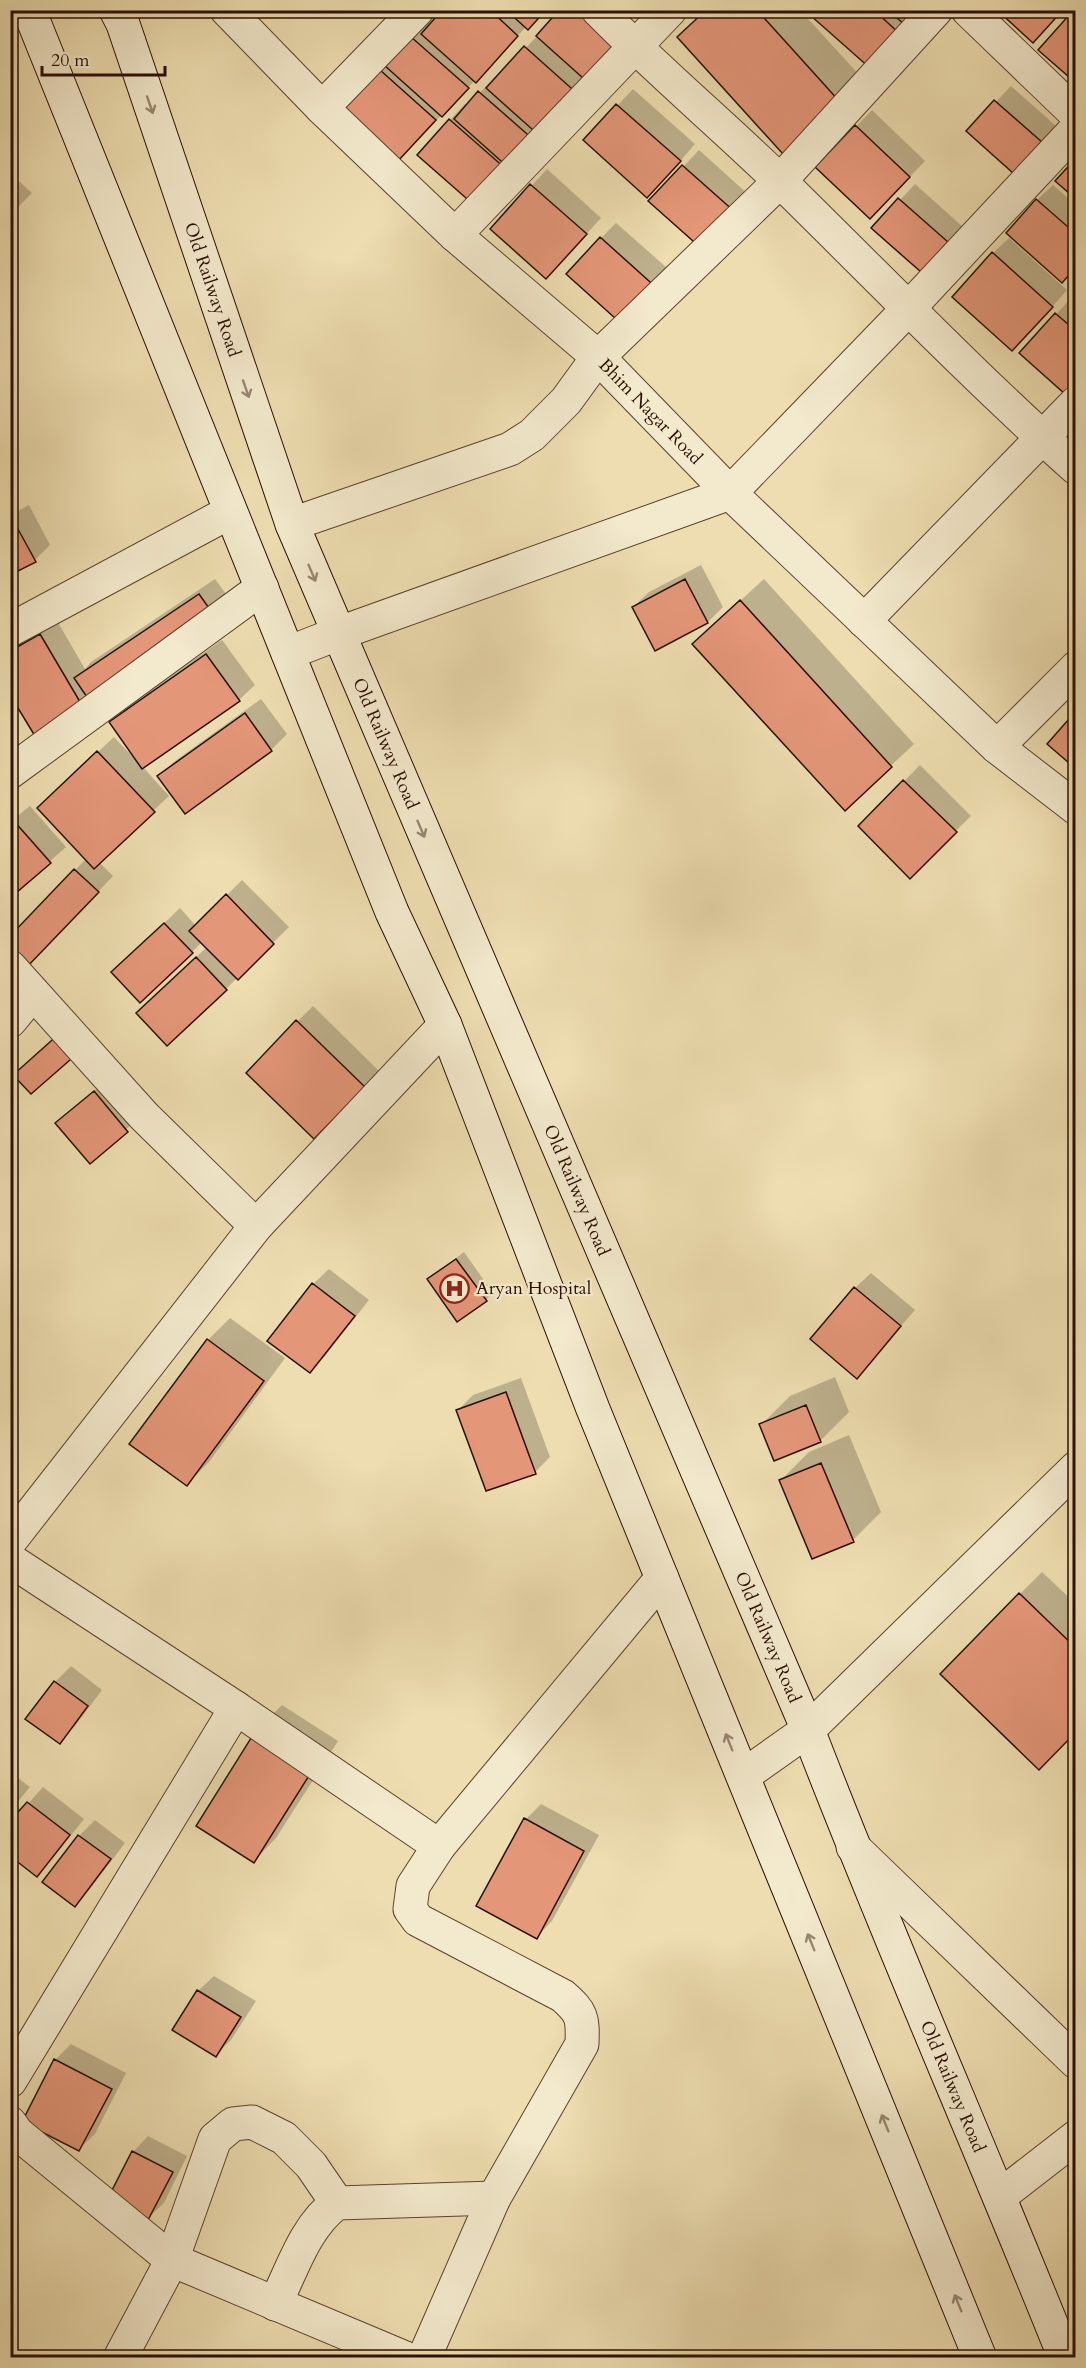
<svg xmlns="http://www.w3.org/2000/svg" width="1086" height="2368" viewBox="0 0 1086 2368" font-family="Cardo,serif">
	<rect width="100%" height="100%" fill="#edddb0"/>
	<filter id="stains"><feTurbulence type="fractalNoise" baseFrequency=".00333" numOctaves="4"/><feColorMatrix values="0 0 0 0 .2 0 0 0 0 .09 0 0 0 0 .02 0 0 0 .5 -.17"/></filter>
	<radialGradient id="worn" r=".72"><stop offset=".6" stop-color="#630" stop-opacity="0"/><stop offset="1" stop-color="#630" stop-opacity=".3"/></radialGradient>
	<path fill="#0003" d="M 444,10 L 545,10 L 526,27 L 414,144 L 381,71 L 427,21 L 431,25 Z
		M 706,10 L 800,10 L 862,78 L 839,101 Z
		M 816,10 L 919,10 L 871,67 Z
		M 643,31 L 510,167 L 419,154 L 450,120 L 465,104 L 467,106 L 495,77 L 496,79 L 541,32 Z
		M 1011,86 L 1065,134 L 1038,164 L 968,131 Z
		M 633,89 L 695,144 L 663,181 L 585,140 Z
		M 872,110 L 925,161 L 886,202 L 817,167 Z
		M 699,150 L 749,195 L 702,247 L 651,201 Z
		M 547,169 L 601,218 L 561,262 L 492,229 Z
		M 10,173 L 32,193 L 10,215 Z
		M 915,184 L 962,226 L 936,254 L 874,228 Z
		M 1053,185 L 1076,205 L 1076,267 L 1037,200 Z
		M 616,223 L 674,274 L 626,326 L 601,238 Z
		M 1009,238 L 1067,290 L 1028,334 L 993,253 Z
		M 1071,298 L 1076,302 L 1076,398 L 1021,353 Z
		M 29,505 L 50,545 L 35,560 L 10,573 L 10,515 Z
		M 701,565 L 723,607 L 708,622 L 633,607 L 649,592 Z
		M 215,579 L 231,601 L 85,711 L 10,692 L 10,646 L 56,619 L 85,669 L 91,662 Z
		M 764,579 L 914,744 L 845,809 L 717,622 Z
		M 222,640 L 255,685 L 239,700 L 143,767 L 169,796 L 99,862 L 113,876 L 40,953 L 75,870 L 86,859 L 54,793 L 114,737 L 134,758 L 135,757 L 111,722 L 126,707 Z
		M 261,699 L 287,734 L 271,750 L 185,812 L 159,776 L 175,761 Z
		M 920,765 L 971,816 L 910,876 L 860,826 Z
		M 30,806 L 66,847 L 10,896 L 10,822 Z
		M 242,880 L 289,927 L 226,989 L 153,998 L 207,947 L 202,942 L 192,952 L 113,972 L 180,908 L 196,926 Z
		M 313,1006 L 379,1071 L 314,1136 L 298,1021 Z
		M 110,1077 L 142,1115 L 90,1162 L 57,1123 Z
		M 464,1252 L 493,1293 L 486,1300 L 429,1279 Z
		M 329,1269 L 369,1300 L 325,1356 L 309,1371 L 313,1284 Z
		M 871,1273 L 915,1310 L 857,1377 L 855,1288 Z
		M 230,1318 L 285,1358 L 209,1462 L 187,1484 L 208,1340 Z
		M 835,1377 L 849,1412 L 820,1441 L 761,1425 L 790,1396 Z
		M 521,1378 L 550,1457 L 535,1472 L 458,1410 L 473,1395 Z
		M 849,1435 L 881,1512 L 853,1540 L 781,1480 L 809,1452 Z
		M 1042,1572 L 1076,1604 L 1076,1731 L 1020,1594 Z
		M 71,1666 L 102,1690 L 75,1726 L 59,1742 L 28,1718 L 55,1682 Z
		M 282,1705 L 338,1741 L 276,1838 L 254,1861 L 259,1728 Z
		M 10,1772 L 30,1787 L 10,1811 Z
		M 43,1787 L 84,1819 L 52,1859 L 37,1875 L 10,1824 Z
		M 541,1804 L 599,1835 L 552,1921 L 537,1937 L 526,1819 Z
		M 95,1820 L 125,1843 L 90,1889 L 74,1905 L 44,1882 L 79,1836 Z
		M 214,1976 L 256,2001 L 231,2040 L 216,2055 L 198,1991 Z
		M 71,2044 L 126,2073 L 95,2134 L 79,2149 L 24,2121 L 55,2060 Z
		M 148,2136 L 187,2156 L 164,2203 L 148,2218 L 133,2152 Z"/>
	<path fill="#e39678" stroke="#290f01" stroke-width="1.5" d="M 442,10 L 490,10 L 518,36 L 476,83 L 421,34 Z
		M 506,10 L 546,10 L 528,30 Z
		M 559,10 L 587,10 L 629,47 L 593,87 L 536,36 Z
		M 706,10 L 757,10 L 840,102 L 783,154 L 677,37 Z
		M 814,10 L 874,10 L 901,35 L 871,69 L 810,15 Z
		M 888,10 L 920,10 L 906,26 Z
		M 997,10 L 1063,10 L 1033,43 Z
		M 1070,14 L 1076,19 L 1076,83 L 1038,50 Z
		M 410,36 L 469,88 L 442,117 L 384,65 Z
		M 524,46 L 580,96 L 542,138 L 486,88 Z
		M 380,70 L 436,120 L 398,161 L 342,111 Z
		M 478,91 L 535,141 L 510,169 L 454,119 Z
		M 994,100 L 1051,150 L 1023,182 L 966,131 Z
		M 616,104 L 681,161 L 647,198 L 583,140 Z
		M 449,119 L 506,169 L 474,205 L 417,155 Z
		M 855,125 L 910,177 L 870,219 L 815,167 Z
		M 1076,158 L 1076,199 L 1055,181 Z
		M 682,165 L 735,212 L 702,249 L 648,201 Z
		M 530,184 L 587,234 L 546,279 L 490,229 Z
		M 898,198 L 948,242 L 921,272 L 871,228 Z
		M 1036,199 L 1076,234 L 1076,267 L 1062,283 L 1006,233 Z
		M 600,237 L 659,290 L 626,328 L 566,274 Z
		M 992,252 L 1053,307 L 1012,351 L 952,297 Z
		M 1055,313 L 1076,331 L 1076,399 L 1074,402 L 1019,353 Z
		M 13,520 L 36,562 L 10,575 L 10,521 Z
		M 685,579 L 708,623 L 655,651 L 632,607 Z
		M 199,594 L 216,618 L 91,703 L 74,678 Z
		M 740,600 L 892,767 L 845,811 L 692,644 Z
		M 40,634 L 86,712 L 38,741 L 10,695 L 10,651 Z
		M 206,654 L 240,701 L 142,769 L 109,722 Z
		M 1076,711 L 1076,769 L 1047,744 Z
		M 245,713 L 272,751 L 185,814 L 157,776 Z
		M 97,751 L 155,812 L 94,869 L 37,808 Z
		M 903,780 L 957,832 L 910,879 L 858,826 Z
		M 13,820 L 51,863 L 10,898 L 10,823 Z
		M 74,869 L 99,892 L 24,970 L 10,957 L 10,936 Z
		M 226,894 L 274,944 L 238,980 L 189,931 Z
		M 164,923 L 193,953 L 140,1003 L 111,972 Z
		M 196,957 L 227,990 L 167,1046 L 136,1013 Z
		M 296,1020 L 365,1087 L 314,1139 L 246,1073 Z
		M 60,1033 L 78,1053 L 31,1094 L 13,1075 Z
		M 94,1091 L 128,1132 L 90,1164 L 55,1123 Z
		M 456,1259 L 487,1301 L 457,1322 L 427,1279 Z
		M 312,1283 L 355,1316 L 310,1373 L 267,1341 Z
		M 854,1287 L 901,1326 L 857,1379 L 810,1339 Z
		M 207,1339 L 264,1381 L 187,1486 L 129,1444 Z
		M 506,1392 L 536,1474 L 486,1491 L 456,1410 Z
		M 806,1405 L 821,1442 L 774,1461 L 759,1424 Z
		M 821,1463 L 854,1542 L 812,1559 L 779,1480 Z
		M 1019,1593 L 1076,1648 L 1076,1732 L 1039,1770 L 940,1674 Z
		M 54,1681 L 88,1706 L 60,1744 L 25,1719 Z
		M 258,1727 L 317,1763 L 254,1863 L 196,1826 Z
		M 27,1802 L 70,1835 L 37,1877 L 10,1856 L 10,1821 Z
		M 524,1818 L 584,1851 L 537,1939 L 476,1906 Z
		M 78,1835 L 111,1859 L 75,1907 L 42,1882 Z
		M 197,1990 L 241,2017 L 216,2057 L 172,2030 Z
		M 54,2059 L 112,2089 L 79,2151 L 22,2122 Z
		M 132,2151 L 173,2172 L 148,2220 L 107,2200 Z"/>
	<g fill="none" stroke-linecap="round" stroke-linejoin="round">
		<defs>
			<g id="minor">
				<path id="s1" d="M 227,10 L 322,108 L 455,235 L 598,357 L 730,493 L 997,747 L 1076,808"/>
				<path d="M 598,10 C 657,70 721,124 781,182 C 879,278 973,376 1076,468"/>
				<path d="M 968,10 L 1076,114"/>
				<path d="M 322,108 L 417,10"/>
				<path d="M 455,235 L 670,10"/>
				<path d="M 292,524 L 510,449 L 532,435 L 566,401 L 598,357 L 780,181 L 936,10"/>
				<path d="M 864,621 L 1076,403"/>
				<path d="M 10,630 L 230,512"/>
				<path d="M 288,653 L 337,634 L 730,493 L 907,310 L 1076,129"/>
				<path d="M 997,747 L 1076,668"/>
				<path d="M 10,772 L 262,588"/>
				<path d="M 10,967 L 144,1116 L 256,1226"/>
				<path d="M 10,1021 L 33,993"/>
				<path d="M 10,1541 L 256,1226 L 445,1025"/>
				<path d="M 10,1560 L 236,1708 L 439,1846"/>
				<path d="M 743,1776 L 808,1730 L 1076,1468"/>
				<path d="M 853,1847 L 1076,2062"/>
				<path d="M 10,2081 L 236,1708"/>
				<path d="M 10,2123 L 17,2133 L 172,2260 L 405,2358"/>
				<path d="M 1000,2196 L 1076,2137"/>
				<path d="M 275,2304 C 292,2270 305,2226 337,2203 L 494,2198"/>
				<path d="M 120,2358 L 172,2260 L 215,2139 L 233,2124 L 252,2122 L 284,2138 L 311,2165 L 337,2203"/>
				<path d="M 424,2358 L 494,2198 L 582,2044 C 583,2017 582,2013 563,1996 L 418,1920 L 410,1909 L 413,1886 L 439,1846 L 662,1578"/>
			</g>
			<g id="secondary">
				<path d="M 29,10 L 392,912 L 445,1025 L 593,1409 L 980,2358"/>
				<path id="s2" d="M 116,10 L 123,24 L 292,524 L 808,1730 C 889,1941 981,2148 1065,2358"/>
			</g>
		</defs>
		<use href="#minor" stroke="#5a422d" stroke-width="35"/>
		<use href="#secondary" stroke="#290f01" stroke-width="35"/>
		<use href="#minor" stroke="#f3e9cc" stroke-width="33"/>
		<use href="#secondary" stroke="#f3e9cc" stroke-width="33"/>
	</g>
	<defs><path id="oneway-shaft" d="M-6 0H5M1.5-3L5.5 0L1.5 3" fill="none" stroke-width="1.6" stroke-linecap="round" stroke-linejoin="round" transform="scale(1.5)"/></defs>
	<g stroke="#988771">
		<use href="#oneway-shaft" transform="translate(150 105) rotate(71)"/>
		<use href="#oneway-shaft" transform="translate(246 389) rotate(71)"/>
		<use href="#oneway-shaft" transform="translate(312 573) rotate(67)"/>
		<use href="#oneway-shaft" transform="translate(421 829) rotate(67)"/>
		<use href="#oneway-shaft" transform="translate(729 1742) rotate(-112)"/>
		<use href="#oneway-shaft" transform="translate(811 1942) rotate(-112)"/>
		<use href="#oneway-shaft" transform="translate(885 2123) rotate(-112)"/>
		<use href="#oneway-shaft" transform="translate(958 2303) rotate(-112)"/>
	</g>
	<defs>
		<symbol id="hospital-ring" viewBox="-11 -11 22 22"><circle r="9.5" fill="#f3e9cc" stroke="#8f2418" stroke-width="1.5"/><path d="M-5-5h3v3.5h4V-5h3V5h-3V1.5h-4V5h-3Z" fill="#8f2418"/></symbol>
	</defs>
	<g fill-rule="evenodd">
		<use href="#hospital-ring" x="438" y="1272" width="33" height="33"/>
	</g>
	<g text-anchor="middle" stroke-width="4.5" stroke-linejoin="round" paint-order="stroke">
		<g font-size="18" fill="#290f01" stroke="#f3e9cc">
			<text dy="6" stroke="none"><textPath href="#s2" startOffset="296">Old Railway Road</textPath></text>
			<text dy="6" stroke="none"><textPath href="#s1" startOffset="584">Bhim Nagar Road</textPath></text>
			<text dy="6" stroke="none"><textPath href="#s2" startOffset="782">Old Railway Road</textPath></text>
			<text dy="6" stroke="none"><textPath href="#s2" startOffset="1268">Old Railway Road</textPath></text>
			<text dy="6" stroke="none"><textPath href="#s2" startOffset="1754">Old Railway Road</textPath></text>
			<text dy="6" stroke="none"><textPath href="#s2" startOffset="2240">Old Railway Road</textPath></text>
		</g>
		<g font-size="18" fill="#290f01" stroke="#f3e9cc" text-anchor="start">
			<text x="476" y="1294">Aryan Hospital</text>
		</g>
	</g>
	<rect width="1086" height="2368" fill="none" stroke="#edddb0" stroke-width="36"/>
	<rect x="12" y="12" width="1062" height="2344" fill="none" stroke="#290f01" stroke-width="3"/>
	<rect x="18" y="18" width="1050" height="2332" fill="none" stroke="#290f01" stroke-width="1.5"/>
	<path d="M42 66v9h123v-9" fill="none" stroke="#290f01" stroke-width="3"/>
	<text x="51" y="66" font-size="18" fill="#290f01" stroke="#f3e9cc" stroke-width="4.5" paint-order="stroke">20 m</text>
	<rect width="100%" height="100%" filter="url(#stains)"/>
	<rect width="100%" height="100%" fill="url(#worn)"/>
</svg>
